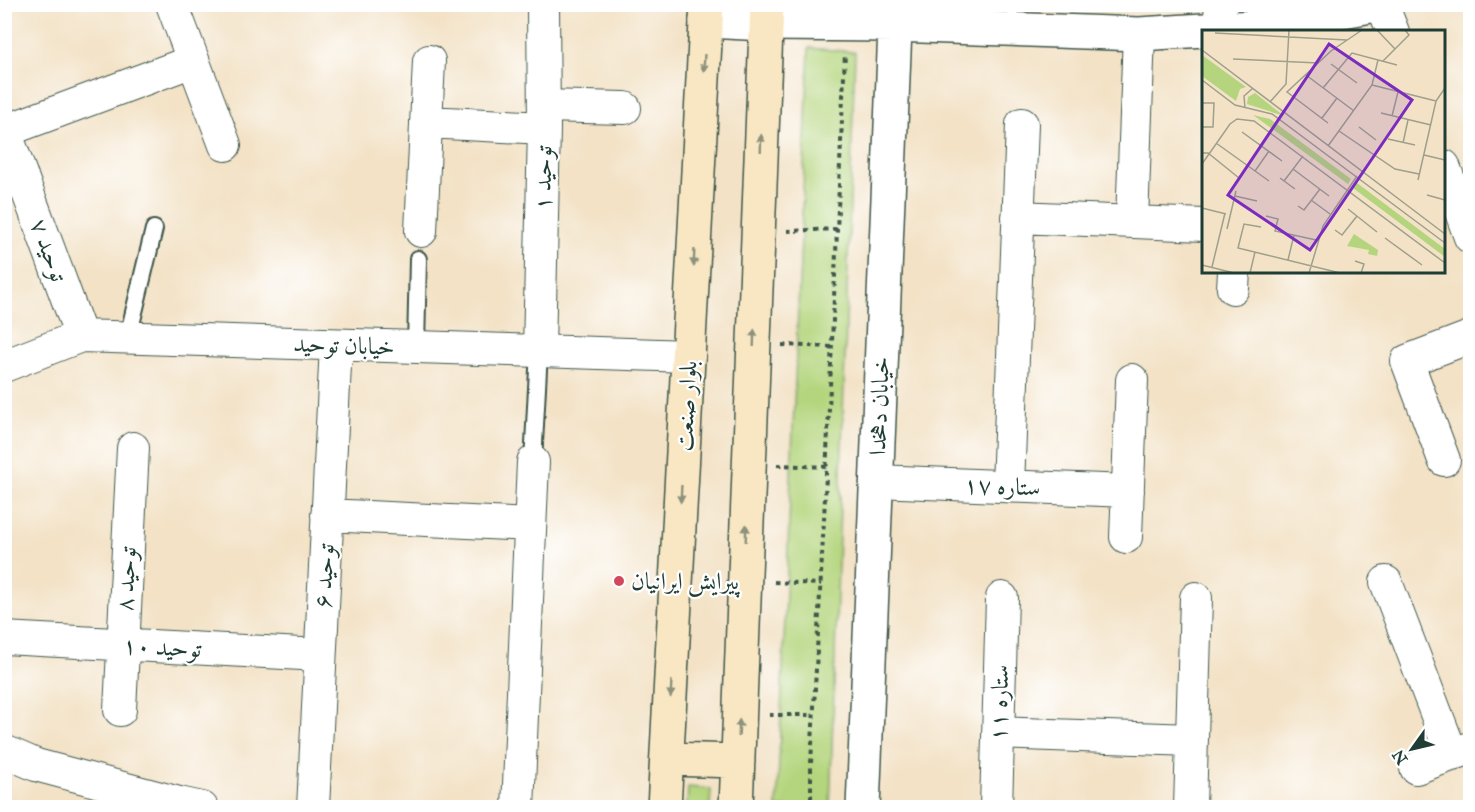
<svg xmlns="http://www.w3.org/2000/svg" width="1475" height="812" viewBox="0 0 1475 812" font-family="'IM FELL Great Primer',Amiri,serif">
	<rect width="100%" height="100%" fill="#fff"/>
	<filter id="ink" filterUnits="userSpaceOnUse"><feTurbulence type="fractalNoise" baseFrequency=".0167" numOctaves="2"/><feDisplacementMap in="SourceGraphic" scale="12" xChannelSelector="R" yChannelSelector="G"/><feConvolveMatrix kernelMatrix="1 2 1 2 8 2 1 2 1" color-interpolation-filters="sRGB"/></filter>
	<filter id="wash" filterUnits="userSpaceOnUse"><feTurbulence type="fractalNoise" baseFrequency=".008" numOctaves="4" result="noise"/><feDisplacementMap in="SourceGraphic" scale="24" xChannelSelector="R" yChannelSelector="G"/><feGaussianBlur stdDeviation="1.35" result="paint"/><feColorMatrix in="noise" values="0 0 0 0 0 0 0 0 0 0 0 0 0 0 0 0 0 1.4 0 .05"/><feComposite in="paint" operator="in"/></filter>
	<g filter="url(#wash)">
		<rect width="100%" height="100%" fill="#f3e2c6"/>
		<path fill="#b4d57d" stroke="#6a8958" stroke-width="1.5" d="M 809,48 L 855,52 L 830,807 L 777,808 Z
			M 688,787 L 711,789 L 710,807 L 687,807 Z"/>
	</g>
	<g filter="url(#ink)">
		<g fill="none" stroke-linecap="round" stroke-linejoin="round">
			<defs>
				<path id="service" d="M 128,337 L 154,229
					M 416,347 L 418,259
					M 533,462 L 539,351"/>
				<path id="minor" d="M 172,4 L 225,145
					M 1382,4 L 1393,32
					M 1219,29 L 1221,4
					M 544,106 L 625,108
					M 426,122 L 544,128
					M 1444,166 L 1470,237
					M 1018,217 L 1204,225
					M 1132,221 L 1139,34
					M 421,231 L 429,61
					M 1233,288 L 1234,272
					M 81,336 L 5,131 L 193,61
					M 539,351 L 544,128 L 543,4
					M 4,366 L 81,336 L 689,356
					M 1444,460 L 1407,361 L 1470,337
					M 876,481 L 1128,491
					M 1008,486 L 1022,124
					M 327,515 L 530,525
					M 1126,537 L 1132,380
					M 1386,582 L 1452,755
					M 4,638 L 320,655
					M 120,710 L 133,448
					M 998,733 L 1192,740
					M 4,751 L 36,765 L 179,803 L 202,808
					M 1416,768 L 1470,748
					M 313,808 L 336,345
					M 518,808 L 533,462
					M 996,808 L 1002,598
					M 1190,808 L 1196,598"/>
				<path id="tertiary" d="M 706,21 L 766,24 L 894,25 L 1139,34 L 1253,27 L 1382,4
					M 863,808 L 896,4"/>
				<path id="secondary" d="M 667,759 L 738,761
					M 664,808 L 707,4
					M 736,808 L 767,4"/>
			</defs>
			<use href="#service" stroke="#3f564a" stroke-width="20"/>
			<use href="#minor" stroke="#3f564a" stroke-width="34"/>
			<use href="#tertiary" stroke="#3f564a" stroke-width="36"/>
			<use href="#secondary" stroke="#3f564a" stroke-width="36"/>
			<path stroke="#3f564a" stroke-width="4" stroke-dasharray="4.5 4.5" stroke-linecap="butt" d="M 787,231 L 837,229
				M 782,345 L 832,347
				M 777,465 L 827,467
				M 774,582 L 821,584
				M 769,715 L 814,715
				M 811,808 L 811,763 L 824,519 L 845,53"/>
			<use href="#service" stroke="#fff" stroke-width="16"/>
			<use href="#minor" stroke="#fff" stroke-width="32"/>
			<use href="#tertiary" stroke="#fff" stroke-width="33"/>
			<use href="#secondary" stroke="#f9e7c3" stroke-width="33"/>
		</g>
		<defs><path id="oneway-solid" d="M-6-.8H1V-3.2L6.5 0L1 3.2V.8H-6Z" transform="scale(1.5)"/></defs>
		<g fill="#8c927c">
			<use href="#oneway-solid" transform="translate(704 63) rotate(93)"/>
			<use href="#oneway-solid" transform="translate(761 143) rotate(-88)"/>
			<use href="#oneway-solid" transform="translate(694 258) rotate(93)"/>
			<use href="#oneway-solid" transform="translate(754 338) rotate(-88)"/>
			<use href="#oneway-solid" transform="translate(681 494) rotate(93)"/>
			<use href="#oneway-solid" transform="translate(746 533) rotate(-88)"/>
			<use href="#oneway-solid" transform="translate(671 689) rotate(93)"/>
			<use href="#oneway-solid" transform="translate(739 728) rotate(-88)"/>
		</g>
	</g>
	<circle fill="#d1495b" stroke="#fff" stroke-width="2" cx="619" cy="581" r="6"/>
	<g text-anchor="middle" stroke-width="4.5" stroke-linejoin="round" paint-order="stroke">
		<g font-size="24" fill="#1f3d34" stroke="#fff">
			<text transform="translate(543 178) rotate(-89)" y="8">توحید ۱</text>
			<text transform="translate(49 250) rotate(70)" y="8">توحید ۷</text>
			<text transform="translate(344 345) rotate(2)" y="8">خیابان توحید</text>
			<text transform="translate(686 406) rotate(-87)" y="8">بلوار صنعت</text>
			<text transform="translate(879 406) rotate(-88)" y="8">خیابان دهخدا</text>
			<text transform="translate(1002 486) rotate(2)" y="8">ستاره ۱۷</text>
			<text transform="translate(324 576) rotate(-87)" y="8">توحید ۶</text>
			<text transform="translate(126 579) rotate(-87)" y="8">توحید ۸</text>
			<text transform="translate(162 647) rotate(3)" y="8">توحید ۱۰</text>
			<text transform="translate(999 703) rotate(-88)" y="8">ستاره ۱۱</text>
		</g>
		<g font-size="24" fill="#1f3d34" stroke="#fff" text-anchor="start">
			<text x="631" y="589">پیرایش ایرانیان</text>
		</g>
	</g>
	<g transform="translate(1202 30)">
		<rect width="243" height="243" fill="#f3e2c6"/>
		<path d="M 0,25 L 44,57 L 38,59 L 34,71 L 0,46 ZM 53,63 L 82,86 L 45,74 L 46,67 ZM 51,85 L 68,89 L 149,149 L 146,154 ZM 155,153 L 243,219 L 243,227 L 151,158 ZM 152,204 L 176,220 L 175,226 L 166,224 L 167,220 L 145,216 Z" fill="#b4d57d"/>
		<path fill="none" stroke="#9ea08c" stroke-width="1.5" d="M 175,0 L 193,19M 13,3 L 145,10M 0,20 L 243,204M 31,29 L 116,33M 181,31 L 207,5 L 203,0M 129,34 L 155,53M 104,45 L 152,81M 0,50 L 33,75 L 70,84 L 243,213M 170,55 L 234,71M 121,58 L 150,23 L 195,35M 68,72 L 84,54 L 87,0M 0,73 L 12,73 L 11,97 L 0,97M 43,78 L 42,66 L 51,58M 179,83 L 229,95M 190,86 L 196,62M 120,88 L 135,68M 126,93 L 85,62 L 129,21 L 160,0M 157,97 L 174,110M 137,101 L 193,139 L 217,144M 40,102 L 80,131M 186,109 L 213,115M 14,113 L 67,151M 201,113 L 206,90M 126,116 L 170,55 L 176,30M 0,123 L 6,123 L 37,148M 222,125 L 243,130M 0,134 L 28,94 L 35,89 L 52,91 L 243,233M 91,139 L 127,166M 53,141 L 67,121M 78,148 L 93,159M 216,150 L 234,71 L 243,58M 82,151 L 101,126M 225,165 L 243,170M 33,166 L 55,171M 109,170 L 128,184M 96,176 L 102,180 L 118,159M 0,178 L 24,184M 146,179 L 175,202M 64,186 L 76,189 L 73,201 L 114,210M 59,197 L 42,194 L 36,218 L 138,243M 25,199 L 34,161M 133,200 L 140,205 L 155,186M 183,208 L 220,235M 86,230 L 92,205M 153,231 L 162,234 L 159,243M 0,235 L 32,243M 10,237 L 23,183M 48,243 L 53,222M 107,243 L 121,196 L 155,146"/>
		<path fill="#7b2cbf" fill-opacity="0.15" stroke="#7b2cbf" stroke-width="3" d="M 127,14 L 210,70 L 108,220 L 26,165 Z"/>
		<rect width="243" height="243" fill="none" stroke="#1f3d34" stroke-width="3"/>
	</g>
	<rect width="1475" height="812" fill="none" stroke="#fff" stroke-width="24"/>
	<g transform="translate(1412 749) rotate(236)" stroke="#ffffff" stroke-width="4.5" paint-order="stroke">
	<path d="M0-4.5L10 22L0 15L-10 22Z" fill="#1f3d34"/>
	<text y="-9" font-size="16" font-weight="bold" text-anchor="middle" fill="#1f3d34">N</text>
	</g>
</svg>
